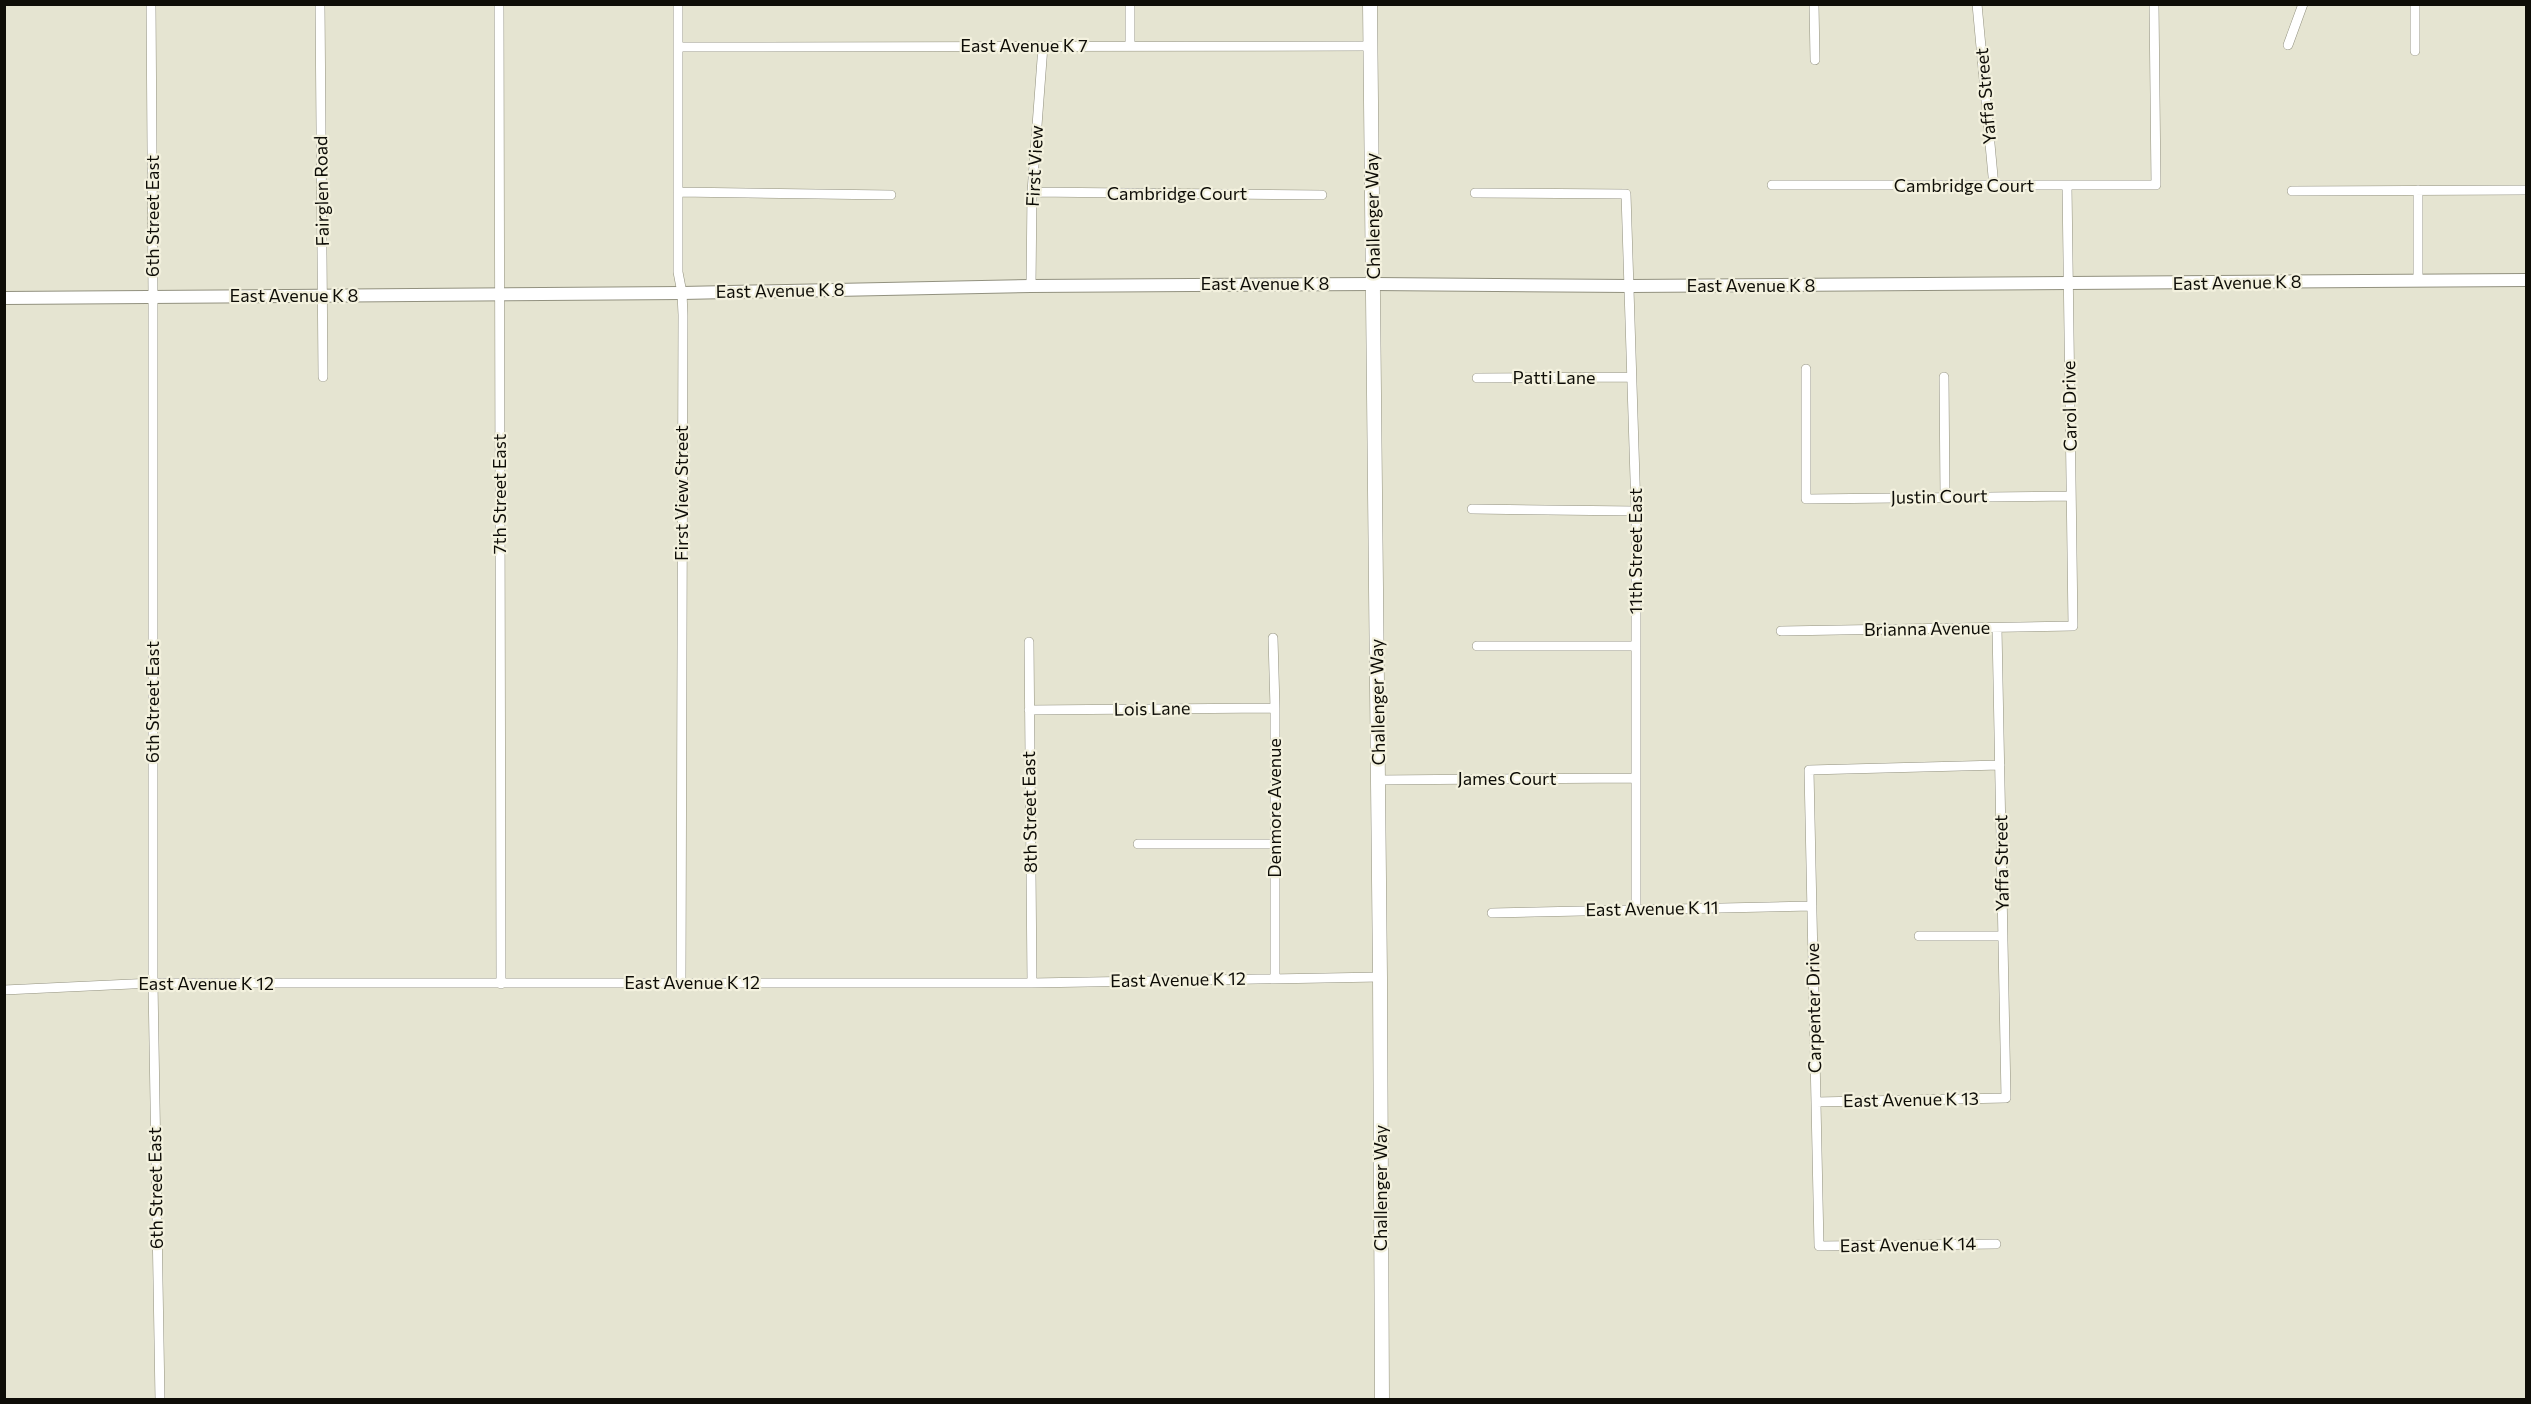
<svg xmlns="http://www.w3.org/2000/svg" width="2531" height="1404" viewBox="0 0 2531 1404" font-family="Commissioner,sans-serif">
	<rect width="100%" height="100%" fill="#e5e4d1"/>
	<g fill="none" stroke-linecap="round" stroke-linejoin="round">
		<defs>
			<path id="minor" d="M 151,4 L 153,297 L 153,983 L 160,1400
				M 320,4 L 323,377
				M 499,4 L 501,984
				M 678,4 L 678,272 L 682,293 L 683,315 L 681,983
				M 1130,4 L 1130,46
				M 1814,4 L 1815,60
				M 1977,4 L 1994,187
				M 2415,4 L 2415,51
				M 2288,45 L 2303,4
				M 678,47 L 1370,46
				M 1772,185 L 2156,185 L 2154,4
				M 2418,190 L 2418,281
				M 2292,191 L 2526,190
				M 678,192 L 891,195
				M 1032,192 L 1322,195
				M 1475,193 L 1626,194 L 1636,511 L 1636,910
				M 1031,286 L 1032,192 L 1043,46
				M 1806,369 L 1806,499 L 2071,496
				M 1944,377 L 1945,497
				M 1477,378 L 1631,377
				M 1472,509 L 1636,511
				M 1781,631 L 2073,626 L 2067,186
				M 1273,638 L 1275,708 L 1275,978
				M 1029,642 L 1032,983
				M 1477,646 L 1636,646
				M 1029,710 L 1275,708
				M 1378,780 L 1636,778
				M 1138,844 L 1274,844
				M 1492,913 L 1812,906
				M 1919,936 L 2003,936
				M 4,990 L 153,983 L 1032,983 L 1380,977
				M 1816,1102 L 2006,1098 L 1997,628
				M 1996,1244 L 1819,1246 L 1809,770 L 2000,765"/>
			<path id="tertiary" d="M 4,298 L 682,293 L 1031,286 L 1374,284 L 1630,286 L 2526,280"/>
			<path id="secondary" d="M 1370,4 L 1380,977 L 1382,1400"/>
		</defs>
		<use href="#minor" stroke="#92917f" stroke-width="10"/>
		<use href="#tertiary" stroke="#92917f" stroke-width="14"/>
		<use href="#secondary" stroke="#92917f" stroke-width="15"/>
		<use href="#minor" stroke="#fff" stroke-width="9"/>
		<use href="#tertiary" stroke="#fff" stroke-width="12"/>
		<use href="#secondary" stroke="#fff" stroke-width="14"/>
	</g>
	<g text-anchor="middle" stroke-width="4.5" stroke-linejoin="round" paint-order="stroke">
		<g font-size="18" fill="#0e0d07" stroke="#f3f1de">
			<text x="1024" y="52">East Avenue K 7</text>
			<text transform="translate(1986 96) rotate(-95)" y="6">Yaffa Street</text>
			<text transform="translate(1035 166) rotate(-87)" y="6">First View</text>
			<text x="1964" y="192">Cambridge Court</text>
			<text transform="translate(322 191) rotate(-91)" y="6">Fairglen Road</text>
			<text x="1177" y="200">Cambridge Court</text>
			<text transform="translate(153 216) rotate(-90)" y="6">6th Street East</text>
			<text transform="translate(1373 216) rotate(-91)" y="6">Challenger Way</text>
			<text transform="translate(2237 283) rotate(-1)" y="6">East Avenue K 8</text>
			<text x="1265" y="290">East Avenue K 8</text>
			<text x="1751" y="292">East Avenue K 8</text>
			<text transform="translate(780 291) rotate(-1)" y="6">East Avenue K 8</text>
			<text x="294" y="302">East Avenue K 8</text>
			<text x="1554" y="384">Patti Lane</text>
			<text transform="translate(2070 406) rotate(-91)" y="6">Carol Drive</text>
			<text transform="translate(682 493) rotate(-90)" y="6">First View Street</text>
			<text transform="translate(500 494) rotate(-90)" y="6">7th Street East</text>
			<text transform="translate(1939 497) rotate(-1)" y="6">Justin Court</text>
			<text transform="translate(1636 551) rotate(-90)" y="6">11th Street East</text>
			<text transform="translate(1927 629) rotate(-1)" y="6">Brianna Avenue</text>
			<text transform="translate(153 702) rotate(-90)" y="6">6th Street East</text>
			<text transform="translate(1378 702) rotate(-91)" y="6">Challenger Way</text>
			<text transform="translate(1152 709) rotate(-1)" y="6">Lois Lane</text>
			<text x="1507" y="785">James Court</text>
			<text transform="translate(1275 808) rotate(-90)" y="6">Denmore Avenue</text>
			<text transform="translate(1030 812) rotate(-91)" y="6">8th Street East</text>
			<text transform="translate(2002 863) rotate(-91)" y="6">Yaffa Street</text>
			<text transform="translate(1652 909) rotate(-1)" y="6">East Avenue K 11</text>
			<text transform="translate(1178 980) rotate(-1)" y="6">East Avenue K 12</text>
			<text x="692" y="989">East Avenue K 12</text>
			<text x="206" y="990">East Avenue K 12</text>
			<text transform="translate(1814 1008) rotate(-91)" y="6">Carpenter Drive</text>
			<text transform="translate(1911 1100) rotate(-1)" y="6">East Avenue K 13</text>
			<text transform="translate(156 1188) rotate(-91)" y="6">6th Street East</text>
			<text transform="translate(1381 1188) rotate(-90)" y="6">Challenger Way</text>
			<text transform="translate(1908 1245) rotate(-1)" y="6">East Avenue K 14</text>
		</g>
	</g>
	<rect width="2531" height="1404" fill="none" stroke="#0e0d07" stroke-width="12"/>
</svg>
